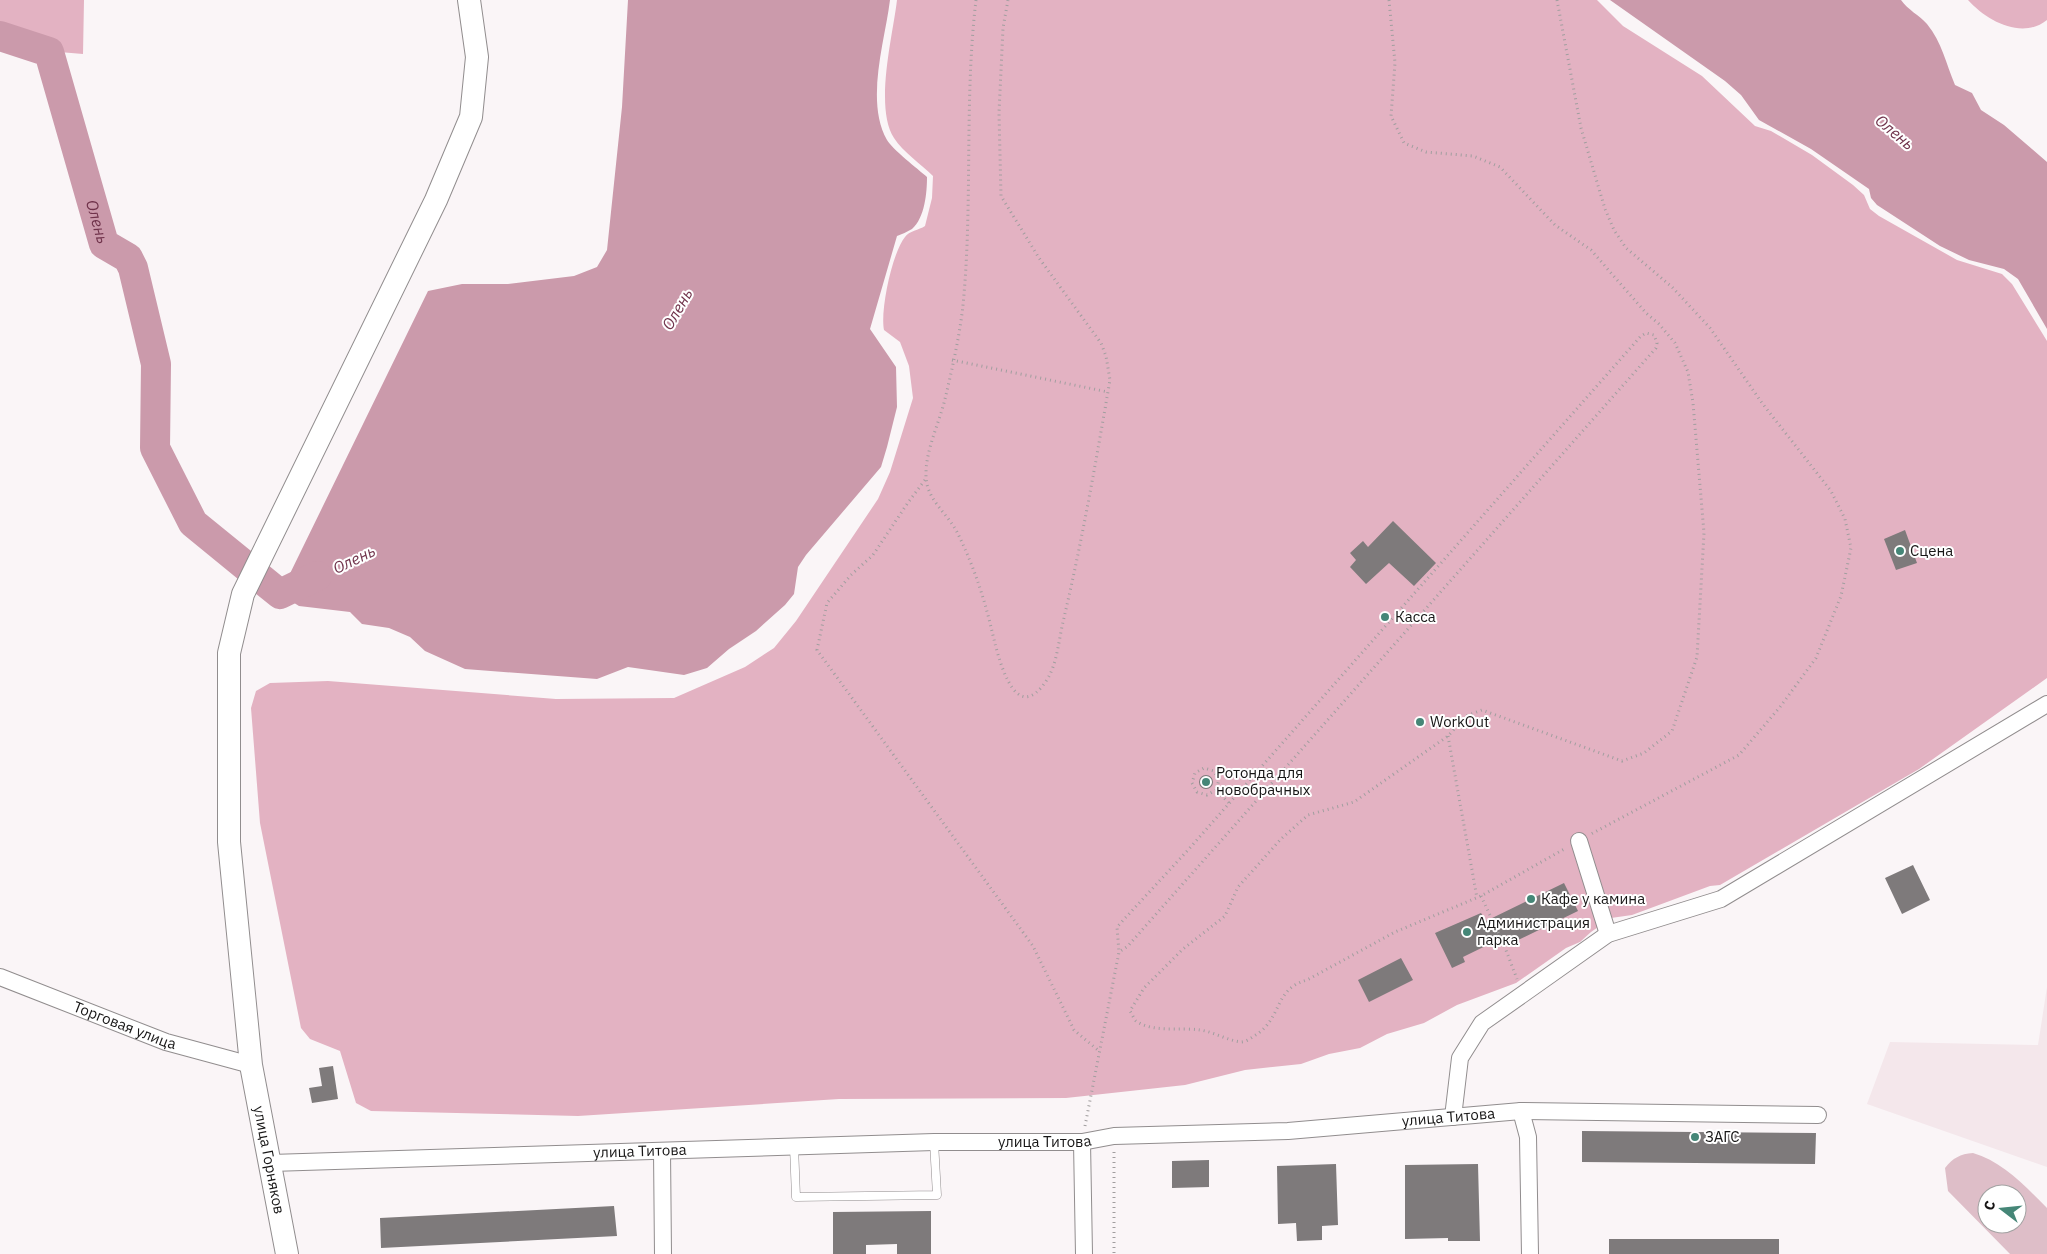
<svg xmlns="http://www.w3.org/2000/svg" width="2047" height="1254" viewBox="0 0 2047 1254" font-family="'IBM Plex Sans',sans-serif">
	<rect width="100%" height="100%" fill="#faf5f7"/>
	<path fill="#f4e7eb" d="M 2047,987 L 2047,1167 L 1867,1104 L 1890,1042 L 2038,1045 Z"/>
	<path fill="#debec8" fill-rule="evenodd" d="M 1973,1153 C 2002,1161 2026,1187 2047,1208 L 2047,1254 L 2010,1254 L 1948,1191 L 1945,1168 C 1953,1158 1960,1154 1973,1153 ZM 1987,1194 L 2017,1194 L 2017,1224 L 1987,1224 Z"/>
	<path fill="#e3b2c2" d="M 0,0 L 84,0 L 83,54 L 0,47 Z
		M 897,0 L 1597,0 L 1623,26 L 1702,76 L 1755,126 L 1771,131 L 1812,155 L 1853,185 L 1864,195 L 1870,209 L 1879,216 L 1957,260 L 2002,274 L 2012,284 L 2047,341 L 2047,678 L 1919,769 L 1720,885 L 1710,886 L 1632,915 L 1611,918 L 1591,932 L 1580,942 L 1566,948 L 1516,983 L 1457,1005 L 1424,1023 L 1387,1034 L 1360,1048 L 1329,1054 L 1301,1064 L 1245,1070 L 1185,1085 L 1066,1098 L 839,1099 L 578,1116 L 371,1111 L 356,1103 L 340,1051 L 310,1039 L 301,1028 L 260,823 L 251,708 L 256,691 L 270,683 L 328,681 L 556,699 L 674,698 L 745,667 L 774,648 L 796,621 L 878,499 L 890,472 L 913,398 L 909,366 L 900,342 L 884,330 C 880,311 892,253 905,237 C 909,231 919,230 925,226 L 932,198 L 933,176 C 921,164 903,152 894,138 C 874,107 893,35 897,0 Z
		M 1968,0 L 2047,0 L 2047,20 C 2022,40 1987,21 1968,0 Z"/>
	<path fill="#cb9aab" d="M 628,0 L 890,0 C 885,41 865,101 887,140 C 892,149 918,169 927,177 C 927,192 925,218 912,229 C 907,232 902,234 897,236 L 870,329 L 896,367 L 897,407 L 887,447 L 881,467 L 806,555 L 798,567 L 794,594 L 785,605 L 756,631 L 729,649 L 707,668 L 684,675 L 628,667 L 597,679 L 465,669 L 425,651 L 410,637 L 389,628 L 362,624 L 350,612 L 299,606 L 280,594 L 428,291 L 462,284 L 508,284 L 574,276 L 597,267 L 607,250 L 622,107 Z
		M 1610,0 L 1901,0 C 1908,10 1919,15 1927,24 C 1942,42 1946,64 1955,85 L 1972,93 L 1981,110 L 2004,125 L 2047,162 L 2047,329 L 2018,279 L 2004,269 L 1969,260 L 1940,246 L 1877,205 L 1871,198 L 1869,189 L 1811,149 L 1759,120 L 1741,95 L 1725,81 Z"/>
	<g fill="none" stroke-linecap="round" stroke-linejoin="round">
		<path stroke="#cb9aab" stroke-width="30" id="s1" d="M 0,36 L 49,52 L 104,244 L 128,258 L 133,268 L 156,364 L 155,448 L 193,523 L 280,594 L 317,576"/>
	</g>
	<path fill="#7e7a7b" d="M 1393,521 L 1436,563 L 1414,586 L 1389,563 L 1366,584 L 1350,567 L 1356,560 L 1350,553 L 1363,541 L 1368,547 Z
		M 1905,530 L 1917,563 L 1896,570 L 1884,539 Z
		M1199 782a7 7 0 1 1 14 0a7 7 0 1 1-14 0Z
		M 1913,865 L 1930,900 L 1902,914 L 1885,878 Z
		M 1564,883 L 1578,911 L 1512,943 L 1508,935 L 1463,957 L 1465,962 L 1452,968 L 1435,933 L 1481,913 L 1486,921 Z
		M 1401,958 L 1413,980 L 1369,1002 L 1358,980 Z
		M 333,1066 L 338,1099 L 312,1103 L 309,1088 L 322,1086 L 319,1068 Z
		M 1582,1131 L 1816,1133 L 1815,1164 L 1582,1162 Z
		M 1209,1160 L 1209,1187 L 1172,1188 L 1172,1161 Z
		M 1336,1164 L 1338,1225 L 1322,1226 L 1322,1240 L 1297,1241 L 1296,1223 L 1278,1224 L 1277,1166 Z
		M 1478,1164 L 1480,1241 L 1448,1241 L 1448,1238 L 1405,1239 L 1405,1165 Z
		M 614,1206 L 617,1236 L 381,1248 L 380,1218 Z
		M 931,1211 L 931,1254 L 897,1254 L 897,1244 L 866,1245 L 866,1254 L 833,1254 L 833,1212 Z
		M 1609,1239 L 1779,1239 L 1779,1254 L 1609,1254 Z"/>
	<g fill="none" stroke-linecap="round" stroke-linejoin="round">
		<defs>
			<path id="service" d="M 794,1146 L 796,1197 L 937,1195 L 934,1142"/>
			<g id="minor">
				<path d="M 1579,841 L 1608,934"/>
				<path id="s2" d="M 0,977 L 166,1042 L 251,1065"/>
				<path d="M 1521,1111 L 1528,1137 L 1530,1254"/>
				<path d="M 1453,1117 L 1460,1058 L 1482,1023 L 1608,934 L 1721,899 L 2047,704"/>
				<path d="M 1082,1142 L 1084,1254"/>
				<path d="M 662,1151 L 663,1254"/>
				<path id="s3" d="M 271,1163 L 934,1142 L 1082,1142 L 1114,1136 L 1288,1131 L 1521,1111 L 1818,1115"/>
			</g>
			<path id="secondary" d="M 287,1254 L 251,1065 L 229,842 L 229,653 L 243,594 L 436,200 L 471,117 L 477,57 L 469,0"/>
		</defs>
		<use href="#service" stroke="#918d8e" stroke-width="9"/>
		<use href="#minor" stroke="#918d8e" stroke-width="18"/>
		<use href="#secondary" stroke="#918d8e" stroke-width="24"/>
		<path stroke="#a19e9f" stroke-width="3" stroke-dasharray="1 4" stroke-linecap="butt" d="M 976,0 C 964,101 973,204 963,305 C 960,334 952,370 945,399 C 939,424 925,451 926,477 C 927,500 947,513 957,532 C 972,562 983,594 991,627 C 997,652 1014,733 1048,678 C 1057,663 1059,639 1063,622 C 1082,542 1096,461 1110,380 L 1106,356 L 1101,343 L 1039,258 L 1001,196 L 999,113 L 1003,28 L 1008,0
			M 1389,0 L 1395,63 L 1391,116 L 1404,143 L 1426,152 L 1473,156 L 1500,167 L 1555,225 L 1591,250 L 1646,313 L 1659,324 L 1675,343 L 1688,372 L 1693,403 L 1704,533 L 1697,657 L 1672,731 L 1644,753 L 1622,761 L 1482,710 L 1466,716 L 1448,736 L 1354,802 L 1308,815 L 1281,839 L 1238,887 L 1225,916 L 1183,949 L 1144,988 L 1130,1011 C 1132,1014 1134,1019 1136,1021 C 1153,1033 1181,1027 1200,1030 C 1214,1032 1226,1040 1241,1042 C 1245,1042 1250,1039 1254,1036 C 1283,1019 1273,989 1307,980 L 1395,932 L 1481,896 L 1566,848
			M 1557,0 L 1581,128 L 1605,209 L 1614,230 L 1626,248 L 1672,287 L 1710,328 L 1762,403 L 1831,491 L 1845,519 L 1851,548 L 1841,596 L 1816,658 L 1780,707 L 1739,755 L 1591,834
			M 952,360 L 1108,392
			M 925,480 L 907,504 L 873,555 L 851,575 L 827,603 L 817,650 L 1033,946 L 1074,1030 L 1099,1051
			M 1448,736 L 1477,898
			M 1216,790 L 1207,795 L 1197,792 L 1192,783 L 1195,773 L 1204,768 L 1214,771 L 1219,780 L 1216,790 L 1229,803
			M 1481,896 L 1504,945 L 1517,979
			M 1085,1126 L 1119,952 L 1128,946 L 1656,348 L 1657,343 L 1654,335 L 1646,333 L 1641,336 L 1188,850 L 1117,927 L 1119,952
			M 1114,1152 L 1114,1254"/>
		<use href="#service" stroke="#fff" stroke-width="8"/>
		<use href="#minor" stroke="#fff" stroke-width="16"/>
		<use href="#secondary" stroke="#fff" stroke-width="22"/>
	</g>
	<g fill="#458677" stroke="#fff" stroke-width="2">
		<circle cx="1900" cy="551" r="5"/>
		<circle cx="1385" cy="617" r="5"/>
		<circle cx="1420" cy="722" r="5"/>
		<circle cx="1206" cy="782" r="5"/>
		<circle cx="1531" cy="899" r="5"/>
		<circle cx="1467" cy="932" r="5"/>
		<circle cx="1695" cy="1137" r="5"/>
	</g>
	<g text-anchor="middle" stroke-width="4" stroke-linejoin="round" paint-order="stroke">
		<g font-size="15" fill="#171616" stroke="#fff" text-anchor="start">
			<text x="1910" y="556">Сцена</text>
			<text x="1395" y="622">Касса</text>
			<text x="1430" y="727">WorkOut</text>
			<text x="1216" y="778">Ротонда для<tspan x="1216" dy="17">новобрачных</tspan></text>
			<text x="1541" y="904">Кафе у камина</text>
			<text x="1477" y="928">Администрация<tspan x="1477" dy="17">парка</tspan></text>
			<text x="1705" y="1142">ЗАГС</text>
		</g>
		<g font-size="15" fill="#171616" stroke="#fff">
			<text dy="5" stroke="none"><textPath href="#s2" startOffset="134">Торговая улица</textPath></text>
			<text dy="5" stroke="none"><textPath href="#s3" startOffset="1179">улица Титова</textPath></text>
			<text dy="5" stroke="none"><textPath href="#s3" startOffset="774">улица Титова</textPath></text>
			<text dy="5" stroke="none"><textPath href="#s3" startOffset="369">улица Титова</textPath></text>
			<text transform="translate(269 1160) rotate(79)" y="5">улица Горняков</text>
		</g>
		<g font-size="16" font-style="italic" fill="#70334b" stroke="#fff">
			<text transform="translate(1895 132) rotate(40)" y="6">Олень</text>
			<text dy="6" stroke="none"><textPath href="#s1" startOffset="228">Олень</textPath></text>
			<text transform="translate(677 309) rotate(-60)" y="6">Олень</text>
			<text transform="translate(354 559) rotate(-26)" y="6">Олень</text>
		</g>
	</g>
	<g transform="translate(2002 1209) rotate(286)"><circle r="24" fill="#ffffff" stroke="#a2a2a2"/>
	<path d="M0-4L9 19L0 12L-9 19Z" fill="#458677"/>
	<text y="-8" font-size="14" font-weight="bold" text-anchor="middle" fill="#171616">С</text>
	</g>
</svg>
